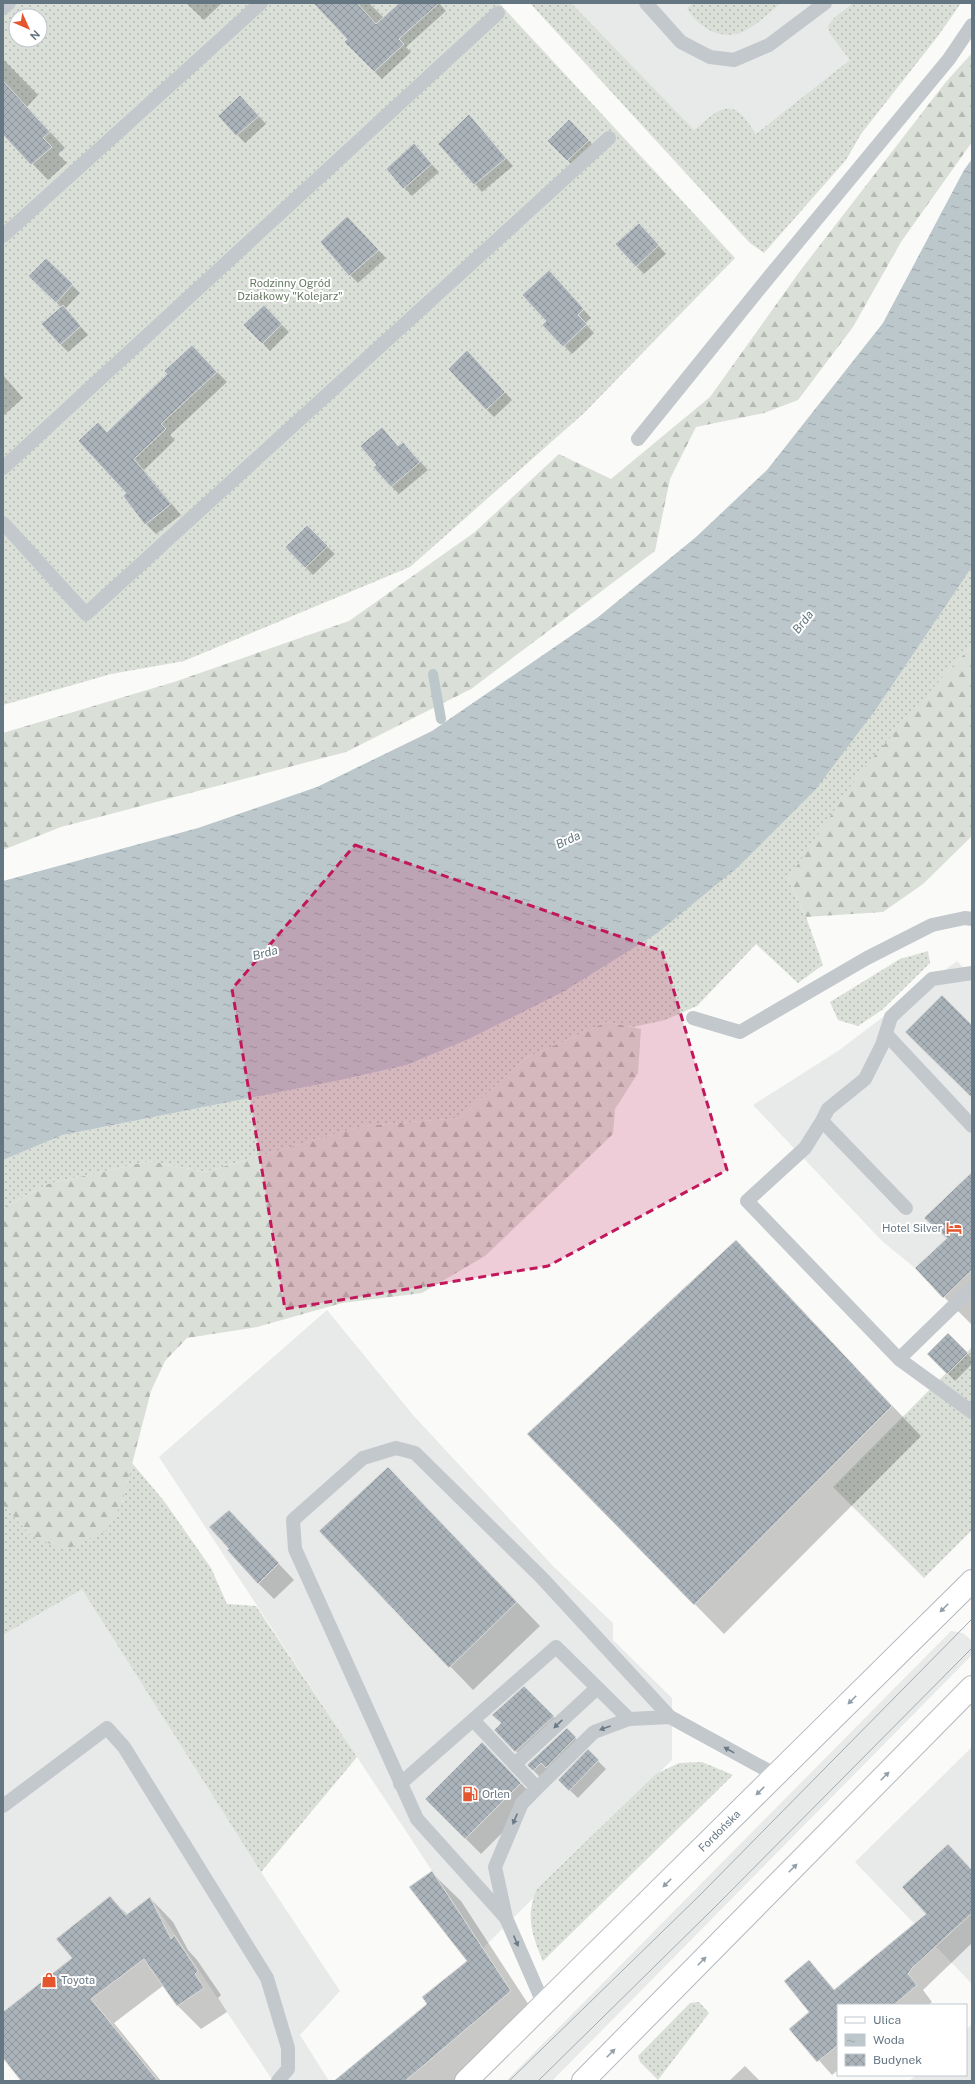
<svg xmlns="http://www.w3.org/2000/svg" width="975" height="2084" viewBox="0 0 975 2084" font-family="'Public Sans',sans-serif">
	<defs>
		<pattern id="grass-dots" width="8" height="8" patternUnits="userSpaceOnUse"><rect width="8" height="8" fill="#dadfd7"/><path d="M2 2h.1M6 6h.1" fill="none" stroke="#b4b9b4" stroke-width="1.8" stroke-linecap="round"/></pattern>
		<pattern id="forest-firs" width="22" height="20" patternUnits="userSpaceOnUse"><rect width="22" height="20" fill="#dadfd7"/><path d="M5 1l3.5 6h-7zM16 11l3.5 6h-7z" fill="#b4b9b4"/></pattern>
		<pattern id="water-ripples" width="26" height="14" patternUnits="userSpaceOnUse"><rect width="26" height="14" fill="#bbc7cb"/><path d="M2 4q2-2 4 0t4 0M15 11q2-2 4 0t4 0" fill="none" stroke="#9ca6aa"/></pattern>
		<pattern id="building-cross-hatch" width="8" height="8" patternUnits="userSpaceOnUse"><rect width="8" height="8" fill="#aab3b9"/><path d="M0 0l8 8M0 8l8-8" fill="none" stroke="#8e969c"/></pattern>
	</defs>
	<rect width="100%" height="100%" fill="#fafaf8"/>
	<path fill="#e8e9e9" d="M 530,3 L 936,3 L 750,243 Z
		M 957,961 L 972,977 L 972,1270 L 943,1298 L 915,1268 L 882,1241 L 753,1105 L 838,1051 Z
		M 327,1310 L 413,1415 L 554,1567 L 613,1623 L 613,1640 L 672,1698 L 672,1760 L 483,1948 L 159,1457 Z
		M 82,1588 L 261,1872 L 340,1991 L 300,2035 L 329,2081 L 273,2081 L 150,1897 L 3,2018 L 3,1635 Z
		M 951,1631 L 963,1633 L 972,1641 L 972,1655 L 552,2081 L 506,2081 Z
		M 972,1747 L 972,1984 L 855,1862 Z
		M 972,2024 L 972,2081 L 909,2081 L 916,2075 L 966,2075 L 966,2030 Z"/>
	<path fill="url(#grass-dots)" fill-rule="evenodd" d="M 3,3 L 499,3 L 735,258 L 583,414 L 410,567 L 184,661 L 111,674 L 3,705 ZM 16,16 L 40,16 L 40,40 L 16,40 Z
		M 530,3 L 571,3 L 694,130 C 705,122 723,100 738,112 C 745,117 751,127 756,134 L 850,60 L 830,34 L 828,26 L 834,18 L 853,3 L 961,3 L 938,36 L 861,134 L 846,160 L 764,253 L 750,243 Z
		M 693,3 L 781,3 C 770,12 758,24 746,30 C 724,43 698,28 687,8 Z
		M 972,567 L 972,646 L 945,674 L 788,879 L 806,917 L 823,965 L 798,983 L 756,944 L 697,1006 L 665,1020 L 633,1027 L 607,1022 L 526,1058 L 460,1118 L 362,1126 L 205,1172 L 150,1161 L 48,1184 L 3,1208 L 3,1160 L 63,1135 L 341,1080 L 407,1065 L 469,1039 L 561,993 L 879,705 Z
		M 928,951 L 930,963 L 882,1010 L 858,1026 L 838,1020 L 830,1002 L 900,959 Z
		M 972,1347 L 972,1530 L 924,1578 L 833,1487 Z
		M 132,1463 L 164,1501 L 211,1568 L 227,1604 L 256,1606 L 357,1757 L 261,1872 L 82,1589 L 3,1635 L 3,1505 L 32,1536 L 122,1503 Z
		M 702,1762 L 733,1775 L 543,1961 C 532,1936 525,1915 537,1889 L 656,1774 L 679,1763 Z
		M 699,2002 L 709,2013 L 658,2080 L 640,2062 L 638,2056 L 690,2003 Z"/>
	<path fill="url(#forest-firs)" d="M 972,53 L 972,142 L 901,242 L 853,327 L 798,400 L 764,413 L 696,427 L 670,479 L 655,551 L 471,689 L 346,752 L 61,827 L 3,850 L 3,733 L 174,682 L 349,621 L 475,532 L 559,454 L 611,479 L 710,397 L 800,271 L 945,83 Z
		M 972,646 L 972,836 L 923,884 L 883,912 L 806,917 L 788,879 L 858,775 L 945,674 Z
		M 607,1022 L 641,1029 L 638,1073 L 615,1109 L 613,1134 L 485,1256 L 422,1293 L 342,1303 L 257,1327 L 187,1338 L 165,1361 L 151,1391 L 122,1503 L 106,1531 L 65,1550 L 32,1536 L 3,1505 L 3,1208 L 48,1184 L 150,1161 L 205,1172 L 362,1126 L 460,1118 L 526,1058 Z"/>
	<path fill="url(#water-ripples)" d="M 972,159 L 972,567 L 879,705 L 816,789 L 738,867 L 656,934 L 561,993 L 469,1039 L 407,1065 L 341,1080 L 63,1135 L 3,1160 L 3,881 L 198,828 L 317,787 L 432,731 L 597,618 L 696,537 L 767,470 L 883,323 L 964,170 Z"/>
	<path fill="#0003" d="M 186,3 L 222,3 L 204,20 Z
		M 326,3 L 369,3 L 384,18 L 401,3 L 439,3 L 446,11 L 406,47 L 411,52 L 382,79 L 345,42 L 348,39 Z
		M 3,59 L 38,95 L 27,107 L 65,148 L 58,154 L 67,163 L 48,180 L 3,133 Z
		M 248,104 L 266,124 L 245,143 L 219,116 Z
		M 569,121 L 596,148 L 575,168 L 549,141 Z
		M 477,124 L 513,166 L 482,192 L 440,144 Z
		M 421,153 L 439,172 L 412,196 L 387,169 Z
		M 355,225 L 386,258 L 358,283 L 350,275 Z
		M 647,232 L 666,254 L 644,274 L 636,266 Z
		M 46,259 L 80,293 L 65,309 L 88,335 L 68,352 L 60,344 L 61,307 L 30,276 Z
		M 557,279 L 591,318 L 585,323 L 594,333 L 572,354 L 544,325 L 548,321 Z
		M 264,307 L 289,332 L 270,351 L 245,325 Z
		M 192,346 L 227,382 L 170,435 L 175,440 L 144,470 L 181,515 L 156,534 L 146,524 L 128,493 L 107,433 L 169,374 Z
		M 475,360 L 512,400 L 494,417 L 486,409 Z
		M 3,375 L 23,398 L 3,416 Z
		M 382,428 L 399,447 L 403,443 L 428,470 L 399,494 L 391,486 L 377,465 Z
		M 307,527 L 335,554 L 313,575 L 286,547 Z
		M 972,1173 L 972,1322 L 971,1324 L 944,1297 L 947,1239 L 926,1218 Z
		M 736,1241 L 921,1436 L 724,1634 L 528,1434 Z
		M 948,1334 L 972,1358 L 972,1364 L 955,1381 L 929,1354 Z
		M 411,1492 L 540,1626 L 473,1690 L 320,1531 Z
		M 244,1527 L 294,1580 L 274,1599 L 258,1583 Z
		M 524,1687 L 561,1724 L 524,1759 L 495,1730 L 502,1723 Z
		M 567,1729 L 583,1746 L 541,1778 L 528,1765 Z
		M 588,1751 L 606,1769 L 578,1798 L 559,1780 Z
		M 498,1759 L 536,1799 L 481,1854 L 426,1799 Z
		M 972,1870 L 972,1943 L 923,1990 L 932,2002 L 928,2005 L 879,2005 L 928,1914 Z
		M 432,1873 L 461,1901 L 538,2019 L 466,2081 L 342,2081 L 429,2004 L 468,1961 Z
		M 110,1898 L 128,1915 L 150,1898 L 173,1922 L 188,1950 L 197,1960 L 221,1995 L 218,1998 L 227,2012 L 201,2029 L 178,2006 L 164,1985 L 114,2023 L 161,2081 L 23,2081 L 3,2057 L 3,2014 L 73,1959 Z
		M 809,1961 L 848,2005 L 838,2005 L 838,2070 L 832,2075 L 791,2029 L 810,2012 Z
		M 745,2066 L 760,2081 L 729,2081 Z"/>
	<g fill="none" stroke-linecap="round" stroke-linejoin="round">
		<path stroke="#bbc7cb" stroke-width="10" d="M 433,674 L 441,719"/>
	</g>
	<path fill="url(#building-cross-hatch)" stroke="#dcdcda" d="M 313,3 L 357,3 L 376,24 L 399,3 L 439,3 L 399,39 L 404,44 L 374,72 L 344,42 L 347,39 Z
		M 3,81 L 50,132 L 43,138 L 52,147 L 31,165 L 3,135 Z
		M 240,95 L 259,116 L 236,136 L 218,116 Z
		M 469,114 L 506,158 L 474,185 L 438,144 Z
		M 569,119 L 589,140 L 567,161 L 547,141 Z
		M 414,143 L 432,164 L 403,189 L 386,169 Z
		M 347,216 L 379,250 L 349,276 L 320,242 Z
		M 639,223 L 659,245 L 636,267 L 615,244 Z
		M 46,258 L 73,284 L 56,303 L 28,276 Z
		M 549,270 L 584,309 L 578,315 L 587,324 L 563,347 L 542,325 L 546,321 L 522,295 Z
		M 63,305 L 81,326 L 60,345 L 41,324 Z
		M 264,305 L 282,324 L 262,344 L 243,325 Z
		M 192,345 L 217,372 L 161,424 L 166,429 L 134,459 L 171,504 L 145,525 L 123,496 L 126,493 L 78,441 L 98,422 L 107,432 L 167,374 L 164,371 Z
		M 467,350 L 505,392 L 486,410 L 448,369 Z
		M 382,427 L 398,446 L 403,442 L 420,462 L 391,487 L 373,467 L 376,465 L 360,446 Z
		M 307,525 L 328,546 L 305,568 L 285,547 Z
		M 942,995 L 972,1025 L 972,1098 L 905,1032 Z
		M 972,1172 L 972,1270 L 943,1298 L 915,1268 L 947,1238 L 924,1218 Z
		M 736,1240 L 892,1406 L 694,1605 L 527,1434 Z
		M 948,1333 L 968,1353 L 947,1374 L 927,1354 Z
		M 388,1467 L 517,1602 L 449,1668 L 319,1531 Z
		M 229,1510 L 279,1563 L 258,1584 L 227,1550 L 229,1549 L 209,1527 Z
		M 524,1686 L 554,1716 L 515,1752 L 494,1730 L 501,1723 L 492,1715 Z
		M 567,1728 L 576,1737 L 546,1768 L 541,1763 L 533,1771 L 527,1765 Z
		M 482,1742 L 521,1783 L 465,1839 L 425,1799 Z
		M 588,1749 L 599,1760 L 569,1791 L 558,1780 Z
		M 948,1844 L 972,1870 L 972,1913 L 912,1968 L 908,1974 L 917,1985 L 894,2005 L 838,2005 L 838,2045 L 817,2062 L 789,2029 L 809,2012 L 784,1981 L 809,1960 L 834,1990 L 926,1914 L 902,1887 Z
		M 432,1871 L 511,1991 L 405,2081 L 334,2081 L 427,2004 L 422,1997 L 467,1961 L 409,1887 Z
		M 110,1896 L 126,1915 L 150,1897 L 171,1939 L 174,1935 L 198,1971 L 195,1974 L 204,1988 L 177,2006 L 144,1959 L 91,1999 L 158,2081 L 21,2081 L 3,2058 L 3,2012 L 72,1958 L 56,1939 Z"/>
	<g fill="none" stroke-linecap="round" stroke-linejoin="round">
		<defs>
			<g id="secondary">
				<path id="s1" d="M 466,2081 L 972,1581"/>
				<path d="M 583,2081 L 972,1687"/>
			</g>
		</defs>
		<use href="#secondary" stroke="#b3babf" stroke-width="24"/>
		<path stroke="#c3c8cc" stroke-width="14" d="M 646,3 L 681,42 L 710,57 L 734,60 L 769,45 L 825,3
			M 3,8 L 9,3
			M 3,236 L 261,3
			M 638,439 L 769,277 L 949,59 L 972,25
			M 3,468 L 498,13
			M 3,523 L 86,614 L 609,138
			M 693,1018 L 740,1032 L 867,958 L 932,925 L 965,918 L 972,919
			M 886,1034 L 972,1126
			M 822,1121 L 805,1148 L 747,1201 L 899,1359 L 972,1412
			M 906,1208 L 822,1121 L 828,1109 L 865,1079 L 882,1045 L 891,1017 L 932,979 L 972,973
			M 899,1359 L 972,1288
			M 473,1720 L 537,1788
			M 515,1764 L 597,1688
			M 400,1784 L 556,1647 L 629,1719
			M 3,1806 L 107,1728 L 124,1747 L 267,1978 L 288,2048 L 288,2069 L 278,2081
			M 506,1918 L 417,1819 L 295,1549 L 293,1520 L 363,1458 L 396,1448 L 415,1453 L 542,1578 L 670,1717 L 776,1775
			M 544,2005 L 506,1918 L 495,1867 L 522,1803 L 594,1732 L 629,1719 L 670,1717"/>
		<use href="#secondary" stroke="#fff" stroke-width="22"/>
		<path stroke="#a2aab0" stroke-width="1" d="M 509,2081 L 700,1895 L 972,1619
			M 538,2081 L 714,1908 L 972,1648"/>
	</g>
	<defs><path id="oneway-solid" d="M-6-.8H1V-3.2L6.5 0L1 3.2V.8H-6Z"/></defs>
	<g fill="#939fa8">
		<use href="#oneway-solid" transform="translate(944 1608) rotate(135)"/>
		<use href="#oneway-solid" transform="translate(852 1700) rotate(135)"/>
		<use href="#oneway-solid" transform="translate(885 1776) rotate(-45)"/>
		<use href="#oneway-solid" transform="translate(760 1791) rotate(135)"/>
		<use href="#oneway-solid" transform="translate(793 1868) rotate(-45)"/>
		<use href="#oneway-solid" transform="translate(667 1883) rotate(135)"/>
		<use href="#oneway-solid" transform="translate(702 1961) rotate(-45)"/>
		<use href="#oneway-solid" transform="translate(611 2053) rotate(-45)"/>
	</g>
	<g fill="#6a7a87">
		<use href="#oneway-solid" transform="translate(558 1724) rotate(137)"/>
		<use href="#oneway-solid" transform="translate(605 1728) rotate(160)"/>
		<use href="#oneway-solid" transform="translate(729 1750) rotate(-151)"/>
		<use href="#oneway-solid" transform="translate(515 1819) rotate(113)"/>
		<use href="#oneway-solid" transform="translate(516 1941) rotate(67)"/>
	</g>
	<path fill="#c2185b" fill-opacity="0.2" stroke="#c2185b" stroke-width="3" stroke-dasharray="8 5" stroke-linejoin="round" d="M 355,845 L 662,951 L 727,1170 L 548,1266 L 285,1309 L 232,989 Z"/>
	<defs>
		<symbol id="hotel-bare" viewBox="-9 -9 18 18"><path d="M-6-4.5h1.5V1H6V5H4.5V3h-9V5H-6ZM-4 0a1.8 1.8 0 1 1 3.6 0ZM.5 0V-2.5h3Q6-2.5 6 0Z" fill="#e4572e" stroke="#fff" stroke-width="2.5" paint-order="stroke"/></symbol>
		<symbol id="fuel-bare" viewBox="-9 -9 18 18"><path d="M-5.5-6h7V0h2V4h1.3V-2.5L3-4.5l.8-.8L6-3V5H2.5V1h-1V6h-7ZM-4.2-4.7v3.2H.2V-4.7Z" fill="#e4572e" stroke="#fff" stroke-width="2.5" paint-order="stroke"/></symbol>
		<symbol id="shop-bare" viewBox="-9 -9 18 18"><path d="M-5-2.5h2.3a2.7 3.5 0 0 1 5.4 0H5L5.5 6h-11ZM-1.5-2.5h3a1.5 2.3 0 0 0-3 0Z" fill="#e4572e" stroke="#fff" stroke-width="2.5" paint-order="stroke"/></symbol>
	</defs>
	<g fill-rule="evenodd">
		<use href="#hotel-bare" x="943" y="1217" width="22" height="22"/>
		<use href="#fuel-bare" x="459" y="1783" width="22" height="22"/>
		<use href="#shop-bare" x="38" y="1969" width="22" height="22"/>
	</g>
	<g text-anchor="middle" stroke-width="4" stroke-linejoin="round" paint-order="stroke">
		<g font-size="11" fill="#687a64" stroke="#fff">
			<text x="290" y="287">Rodzinny Ogród<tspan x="290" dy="13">Działkowy "Kolejarz"</tspan></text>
		</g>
		<g font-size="11" fill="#657683" stroke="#fff" text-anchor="start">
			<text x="942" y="1232" text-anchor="end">Hotel Silver</text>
			<text x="482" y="1798">Orlen</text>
			<text x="61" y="1984">Toyota</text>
		</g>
		<g font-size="11" fill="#657683" stroke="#fff">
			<text dy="4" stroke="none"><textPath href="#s1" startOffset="356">Fordońska</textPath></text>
		</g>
		<g font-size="12" font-style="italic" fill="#60757c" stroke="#fff">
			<text transform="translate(803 622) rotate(-52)" y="4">Brda</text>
			<text transform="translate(568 840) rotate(-25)" y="4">Brda</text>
			<text transform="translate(265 953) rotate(-15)" y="4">Brda</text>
		</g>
	</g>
	<rect width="975" height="2084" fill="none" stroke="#657683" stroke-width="8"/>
	<rect x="837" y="2004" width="130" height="72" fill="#ffffff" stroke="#c1c8cd"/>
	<rect x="845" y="2017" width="20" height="6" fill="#ffffff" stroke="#c1c8cd"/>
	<text x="873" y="2024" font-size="12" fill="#657683">Ulica</text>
	<rect x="845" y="2034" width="20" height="12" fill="url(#water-ripples)" stroke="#c1c8cd"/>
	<text x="873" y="2044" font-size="12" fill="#657683">Woda</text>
	<rect x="845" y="2054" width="20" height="12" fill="url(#building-cross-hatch)" stroke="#c1c8cd"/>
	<text x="873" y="2064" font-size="12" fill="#657683">Budynek</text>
	<g transform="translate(28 28) rotate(135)"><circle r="19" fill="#ffffff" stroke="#c1c8cd"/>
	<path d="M0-3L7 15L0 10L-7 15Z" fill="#e4572e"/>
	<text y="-6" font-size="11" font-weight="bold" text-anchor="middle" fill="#657683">N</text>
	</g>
</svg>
